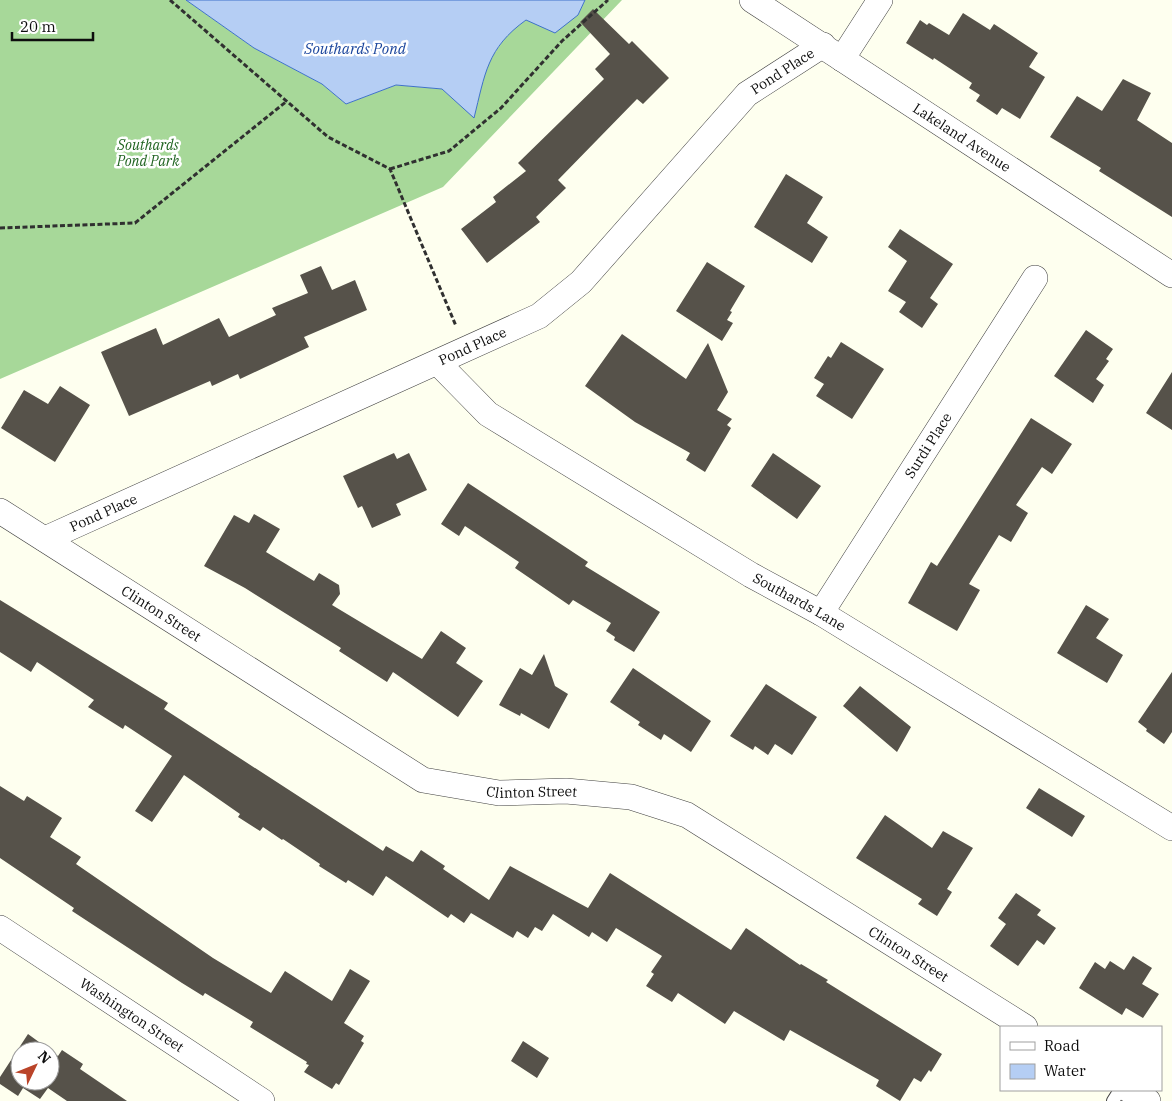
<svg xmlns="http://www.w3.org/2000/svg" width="1172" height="1101" viewBox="0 0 1172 1101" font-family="'IBM Plex Serif',serif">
	<rect width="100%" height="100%" fill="#feffef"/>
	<path fill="#a7d899" d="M 0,0 L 186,0 L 254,48 L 322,84 L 346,104 L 396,85 L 442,89 L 474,117 L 487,64 L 508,33 L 526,20 L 578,15 L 585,0 L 622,0 L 443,187 L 0,379 Z"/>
	<path fill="#b5cef4" stroke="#3e71c9" d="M 186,0 L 585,0 L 578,15 L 555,33 L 526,20 C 487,48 485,74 474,118 L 442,89 L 396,85 L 346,104 L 322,84 L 254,48 Z"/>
	<path fill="#56524a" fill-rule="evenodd" d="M 593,9 L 629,44 L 632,41 L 669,78 L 643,104 L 637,99 L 558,180 L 566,188 L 536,217 L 540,222 L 487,263 L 461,229 L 496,202 L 493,197 L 526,171 L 518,163 L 604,79 L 595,69 L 610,54 L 580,22 Z
		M 963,13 L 990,30 L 994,24 L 1038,53 L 1029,67 L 1045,77 L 1020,119 L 1002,108 L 997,115 L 976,101 L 980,95 L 969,88 L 972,83 L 934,58 L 933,60 L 906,43 L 920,20 L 927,25 L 929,23 L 949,35 Z
		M 1123,79 L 1151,93 L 1137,120 L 1172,143 L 1172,217 L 1099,171 L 1101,168 L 1050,137 L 1077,96 L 1102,111 Z
		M 786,174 L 823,197 L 807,223 L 828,237 L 812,263 L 754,227 Z
		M 900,229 L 953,264 L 930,298 L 938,304 L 922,328 L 899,312 L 906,302 L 888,291 L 907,261 L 888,247 Z
		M 707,262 L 745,286 L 730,311 L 732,312 L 727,320 L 733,323 L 722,341 L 676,311 Z
		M 321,266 L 332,290 L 355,280 L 367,310 L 304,337 L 309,347 L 240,379 L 238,374 L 212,386 L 210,381 L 129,416 L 101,352 L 156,328 L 163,345 L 219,318 L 229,337 L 276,315 L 272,308 L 308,293 L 300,275 Z
		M 1086,330 L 1113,349 L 1106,359 L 1109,361 L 1096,379 L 1104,385 L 1093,403 L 1054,376 Z
		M 622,334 L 686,379 L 708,343 L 728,392 L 717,410 L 732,419 L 727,425 L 731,428 L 705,472 L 686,460 L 690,453 L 635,422 L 585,386 Z
		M 841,342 L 884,369 L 852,419 L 816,396 L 824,384 L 814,378 L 828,356 L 831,358 Z
		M 1172,372 L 1172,430 L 1146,413 Z
		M 60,386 L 90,405 L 55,462 L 1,428 L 24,390 L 48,404 Z
		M 1031,418 L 1072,444 L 1052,474 L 1042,467 L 1016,505 L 1028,513 L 1011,542 L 999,535 L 969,584 L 980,590 L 957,631 L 908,603 L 931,562 L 937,566 Z
		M 394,453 L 397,459 L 409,453 L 427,490 L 396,504 L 401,515 L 372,528 L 362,506 L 358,508 L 343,476 Z
		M 773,453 L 821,486 L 797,519 L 751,486 Z
		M 468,483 L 588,562 L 585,566 L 660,612 L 634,652 L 614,640 L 615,637 L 606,631 L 611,623 L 573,600 L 569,605 L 515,568 L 519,562 L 465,526 L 459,536 L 441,524 Z
		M 254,514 L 280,529 L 266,552 L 314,581 L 319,573 L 339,585 L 340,594 L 332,605 L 422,659 L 441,631 L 466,648 L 456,663 L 483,681 L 458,717 L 393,672 L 387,682 L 339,651 L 341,648 L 245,588 L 204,566 L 234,515 L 249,523 Z
		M 0,600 L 168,703 L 164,709 L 383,851 L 386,846 L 413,862 L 421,850 L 445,866 L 443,869 L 489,900 L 510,866 L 588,908 L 610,873 L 731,950 L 746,928 L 800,965 L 801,964 L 828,980 L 826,982 L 942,1054 L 931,1072 L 929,1070 L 921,1082 L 914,1078 L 900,1101 L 876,1086 L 879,1080 L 790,1030 L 784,1041 L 734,1011 L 725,1024 L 678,993 L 672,1002 L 646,986 L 654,974 L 651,972 L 662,956 L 616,928 L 607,942 L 592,932 L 589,937 L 553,914 L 542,931 L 535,927 L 528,938 L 517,931 L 513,938 L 471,913 L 464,923 L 451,914 L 448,918 L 386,876 L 373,896 L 348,880 L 346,883 L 319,866 L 320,864 L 283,839 L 282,840 L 263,827 L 260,831 L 238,817 L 240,814 L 184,775 L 152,822 L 135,811 L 172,756 L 125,725 L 123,729 L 88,707 L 94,700 L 37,662 L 31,672 L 0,652 Z
		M 1086,605 L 1109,619 L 1096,638 L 1123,655 L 1107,683 L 1057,653 Z
		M 544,654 L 555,686 L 568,694 L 549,729 L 521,713 L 520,716 L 499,705 L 520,668 L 532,675 Z
		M 633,668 L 711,721 L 691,752 L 664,734 L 661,740 L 638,725 L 640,722 L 610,702 Z
		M 1172,672 L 1172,732 L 1164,744 L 1146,731 L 1147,729 L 1138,722 Z
		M 766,684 L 817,717 L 792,755 L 775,744 L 768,755 L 755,746 L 753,750 L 730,736 Z
		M 860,686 L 911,727 L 897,752 L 843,706 Z
		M 0,786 L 24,801 L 27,796 L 62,818 L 50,837 L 81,857 L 76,864 L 213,958 L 271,993 L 285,971 L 332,1001 L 350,969 L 370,981 L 344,1023 L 364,1036 L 361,1041 L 364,1043 L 339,1085 L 336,1083 L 332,1089 L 304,1072 L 309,1065 L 306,1064 L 307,1062 L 250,1027 L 253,1022 L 205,993 L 203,996 L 182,983 L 72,911 L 74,908 L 0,858 Z
		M 1039,788 L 1085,816 L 1072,837 L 1026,808 Z
		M 885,815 L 932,848 L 943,831 L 973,848 L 947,889 L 952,892 L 937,916 L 918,904 L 922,899 L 856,858 Z
		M 1016,893 L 1041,910 L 1037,915 L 1056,928 L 1044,945 L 1037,940 L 1018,966 L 990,946 L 1006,924 L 998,918 Z
		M 1133,956 L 1152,968 L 1142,984 L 1159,994 L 1143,1018 L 1126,1008 L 1122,1015 L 1079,988 L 1095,962 L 1105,969 L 1110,961 L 1124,970 Z
		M 28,1034 L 58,1056 L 62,1050 L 83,1064 L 80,1069 L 127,1101 L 67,1101 L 48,1088 L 40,1099 L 23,1088 L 18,1096 L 0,1084 L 0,1077 ZM 20,1051 L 50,1051 L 50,1081 L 20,1081 Z
		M 523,1041 L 549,1058 L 537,1078 L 511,1061 Z"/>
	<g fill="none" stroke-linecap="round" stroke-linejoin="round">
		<defs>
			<path id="lane" d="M 1113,1101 L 1120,1090"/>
			<g id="street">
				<path id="s1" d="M 752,0 L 1172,275"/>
				<path d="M 842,59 L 880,0"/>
				<path id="s2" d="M 438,363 L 488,414 L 751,575 L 821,613 L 1172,828"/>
				<path id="s3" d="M 0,511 L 423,780 L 499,793 L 566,791 L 631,797 L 687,815 L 1025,1027"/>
				<path id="s4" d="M 45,539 L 539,316 L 581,282 L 747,94 L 823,45"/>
				<path id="s5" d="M 821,613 L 1035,278"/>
				<path id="s6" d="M 0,928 L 262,1101"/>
				<path d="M 1129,1090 L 1148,1101"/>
			</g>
		</defs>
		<use href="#lane" stroke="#414141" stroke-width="14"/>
		<use href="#street" stroke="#414141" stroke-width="26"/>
		<path stroke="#303030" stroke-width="3" stroke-dasharray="5 2.5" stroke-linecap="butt" d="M 170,0 L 328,137 L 390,169 L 456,326
			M 390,169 L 449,151 L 501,108 L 562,41 L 608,0
			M 0,228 L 135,223 L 287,101"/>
		<use href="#lane" stroke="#fff" stroke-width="12"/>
		<use href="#street" stroke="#fff" stroke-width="25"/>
	</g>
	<g text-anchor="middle" stroke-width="5" stroke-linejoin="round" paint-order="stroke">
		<g font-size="14" fill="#0e0e0e" stroke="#fff">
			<text dy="5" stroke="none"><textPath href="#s4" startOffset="889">Pond Place</textPath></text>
			<text dy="5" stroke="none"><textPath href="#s1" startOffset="251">Lakeland Avenue</textPath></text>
			<text dy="5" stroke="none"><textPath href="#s4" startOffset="469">Pond Place</textPath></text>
			<text dy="5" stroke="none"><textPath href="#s5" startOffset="199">Surdi Place</textPath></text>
			<text dy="5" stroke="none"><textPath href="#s4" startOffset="64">Pond Place</textPath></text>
			<text dy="5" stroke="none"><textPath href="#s2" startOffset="435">Southards Lane</textPath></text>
			<text dy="5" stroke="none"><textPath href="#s3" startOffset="191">Clinton Street</textPath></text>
			<text dy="5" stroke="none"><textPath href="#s3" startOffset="611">Clinton Street</textPath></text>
			<text dy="5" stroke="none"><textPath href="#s3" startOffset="1031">Clinton Street</textPath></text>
			<text dy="5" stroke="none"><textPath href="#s6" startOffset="158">Washington Street</textPath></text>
		</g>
		<g font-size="14" font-style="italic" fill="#206421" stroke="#fff">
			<text x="148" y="150">Southards<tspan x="148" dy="16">Pond Park</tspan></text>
		</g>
		<g font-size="15" font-style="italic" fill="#1a459c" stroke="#fff">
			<text x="355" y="54">Southards Pond</text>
		</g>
	</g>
	<rect x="1000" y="1026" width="162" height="65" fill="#ffffff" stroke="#9f9f9f"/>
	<rect x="1010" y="1042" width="25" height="8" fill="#ffffff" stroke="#9f9f9f"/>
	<text x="1044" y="1051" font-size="15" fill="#0e0e0e">Road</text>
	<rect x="1010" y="1064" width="25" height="15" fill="#b5cef4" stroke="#9f9f9f"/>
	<text x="1044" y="1076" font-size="15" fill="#0e0e0e">Water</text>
	<g transform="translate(35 1066) rotate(47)"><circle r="24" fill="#ffffff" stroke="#9f9f9f"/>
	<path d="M0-4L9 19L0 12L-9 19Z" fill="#ba4429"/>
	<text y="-8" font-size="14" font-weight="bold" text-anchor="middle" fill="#0e0e0e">N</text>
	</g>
	<path d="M12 32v8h81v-8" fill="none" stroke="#0e0e0e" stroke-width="2.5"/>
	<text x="20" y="32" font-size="15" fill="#0e0e0e" stroke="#ffffff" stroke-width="4" paint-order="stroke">20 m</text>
</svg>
